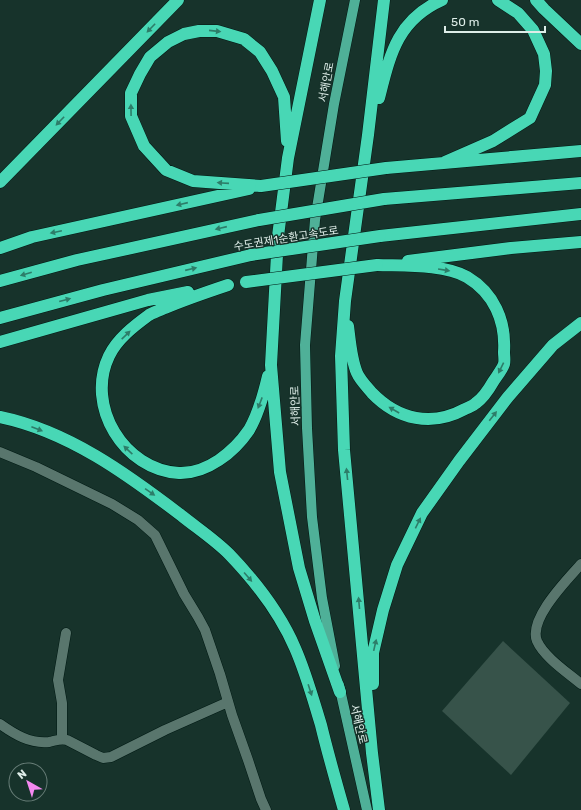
<svg xmlns="http://www.w3.org/2000/svg" width="581" height="810" viewBox="0 0 581 810" font-family="Rubik,'Noto Sans KR',sans-serif">
	<rect width="100%" height="100%" fill="#17332b"/>
	<path fill="#37534a" d="M 503,641 L 570,703 L 511,775 L 442,711 Z"/>
	<g fill="none" stroke-linecap="round" stroke-linejoin="round">
		<defs>
			<path id="minor" d="M 0,452 L 36,467 L 112,504 L 138,520 L 155,535 L 184,594 L 198,617 L 205,630 L 220,674 L 232,715 L 248,760 L 261,799 L 266,810
				M 581,564 C 567,580 528,619 537,641 C 544,657 568,673 581,684
				M 0,724 C 14,734 30,744 49,742 C 55,741 60,738 67,740 L 96,755 L 103,758 L 111,757 L 165,730 L 228,702
				M 62,739 L 62,703 L 58,680 L 66,633"/>
			<path id="major" d="M 335,666 L 322,598 L 312,517 L 307,428 L 305,345 L 315,220 L 334,104 L 355,0
				M 339,685 L 367,810"/>
			<path id="highway" d="M 320,0 L 288,158 L 278,236 L 271,365 L 280,472 L 299,568 L 315,621 L 340,692
				M 536,0 L 544,9 L 581,44
				M 379,98 C 390,55 397,20 442,0
				M 445,162 L 493,141 L 530,118 L 545,85 L 546,71 L 544,54 L 533,30 L 518,13 L 498,0
				M 386,168 L 581,151
				M 0,182 L 178,0
				M 261,186 L 193,181 L 166,170 L 144,146 L 131,116 L 131,93 L 140,74 L 150,57 L 168,42 L 184,34 L 199,31 L 217,31 L 244,39 L 260,52 L 272,71 L 284,97 L 287,141
				M 384,199 L 581,183
				M 380,236 L 581,214
				M 0,248 L 32,237 L 249,189
				M 408,261 L 511,248 L 581,242
				M 0,281 L 77,260 L 259,220
				M 228,285 C 207,292 186,299 165,308 C 160,310 154,312 149,315 C 134,326 117,339 109,356 C 85,406 124,470 179,473 C 207,474 234,452 249,430 C 258,415 264,393 268,376
				M 0,318 L 103,290 L 251,255
				M 348,326 C 350,341 351,359 357,373 C 360,380 367,387 372,393 C 398,420 432,427 465,409 C 469,407 473,406 476,403 C 483,398 489,389 493,382 C 496,377 502,370 504,364 C 505,360 504,356 504,352 C 506,321 494,293 467,277 C 444,264 404,266 377,265
				M 0,342 L 148,300 L 188,292
				M 0,417 C 68,431 127,474 182,516 C 197,528 215,540 229,554 C 255,581 280,613 295,648 C 306,673 313,699 321,725 C 328,754 336,782 344,810
				M 373,684 L 373,653 L 383,610 L 397,565 L 422,513 L 459,461 L 508,397 L 553,345 L 581,323
				M 379,810 L 372,753 L 344,450 L 341,356 L 345,301 L 368,135 L 384,0"/>
		</defs>
		<use href="#minor" stroke="#011a14" stroke-width="11"/>
		<use href="#major" stroke="#011a14" stroke-width="11"/>
		<use href="#highway" stroke="#011a14" stroke-width="13"/>
		<use href="#minor" stroke="#59766d" stroke-width="10"/>
		<use href="#major" stroke="#4fb098" stroke-width="10"/>
		<use href="#highway" stroke="#48d7b5" stroke-width="12"/>
		<defs>
			<path id="highway-bridge" d="M 261,186 L 386,168
				M 259,220 L 384,199
				M 251,255 L 380,236
				M 246,282 L 377,265"/>
		</defs>
		<use href="#highway-bridge" stroke="#011a14" stroke-width="13" stroke-linecap="butt"/>
		<use href="#highway-bridge" stroke="#48d7b5" stroke-width="12"/>
	</g>
	<defs><path id="oneway-solid" d="M-6-.8H1V-3.2L6.5 0L1 3.2V.8H-6Z"/></defs>
	<g fill="#2d7d69">
		<use href="#oneway-solid" transform="translate(151 28) rotate(134)"/>
		<use href="#oneway-solid" transform="translate(215 31) rotate(6)"/>
		<use href="#oneway-solid" transform="translate(131 110) rotate(-91)"/>
		<use href="#oneway-solid" transform="translate(60 121) rotate(134)"/>
		<use href="#oneway-solid" transform="translate(223 183) rotate(-176)"/>
		<use href="#oneway-solid" transform="translate(182 204) rotate(167)"/>
		<use href="#oneway-solid" transform="translate(221 228) rotate(167)"/>
		<use href="#oneway-solid" transform="translate(56 232) rotate(168)"/>
		<use href="#oneway-solid" transform="translate(191 269) rotate(-13)"/>
		<use href="#oneway-solid" transform="translate(444 270) rotate(9)"/>
		<use href="#oneway-solid" transform="translate(26 274) rotate(164)"/>
		<use href="#oneway-solid" transform="translate(65 300) rotate(-15)"/>
		<use href="#oneway-solid" transform="translate(126 335) rotate(-44)"/>
		<use href="#oneway-solid" transform="translate(501 368) rotate(116)"/>
		<use href="#oneway-solid" transform="translate(260 403) rotate(111)"/>
		<use href="#oneway-solid" transform="translate(394 410) rotate(-150)"/>
		<use href="#oneway-solid" transform="translate(493 416) rotate(-52)"/>
		<use href="#oneway-solid" transform="translate(37 429) rotate(21)"/>
		<use href="#oneway-solid" transform="translate(128 450) rotate(-137)"/>
		<use href="#oneway-solid" transform="translate(347 474) rotate(-96)"/>
		<use href="#oneway-solid" transform="translate(150 492) rotate(35)"/>
		<use href="#oneway-solid" transform="translate(418 523) rotate(-64)"/>
		<use href="#oneway-solid" transform="translate(248 577) rotate(49)"/>
		<use href="#oneway-solid" transform="translate(359 603) rotate(-95)"/>
		<use href="#oneway-solid" transform="translate(375 645) rotate(-77)"/>
		<use href="#oneway-solid" transform="translate(310 690) rotate(72)"/>
	</g>
	<g text-anchor="middle" stroke-width="3" stroke-linejoin="round" paint-order="stroke">
		<g font-size="11" fill="#deede8" stroke="#17332b">
			<text transform="translate(326 82) rotate(-79)" y="4">서해안로</text>
			<text transform="translate(286 238) rotate(-9)" y="4">수도권제1순환고속도로</text>
			<text transform="translate(295 406) rotate(-92)" y="4">서해안로</text>
			<text transform="translate(359 724) rotate(77)" y="4">서해안로</text>
		</g>
	</g>
	<g transform="translate(28 782) rotate(321)"><circle r="19" fill="#17332b" stroke="#677d77"/>
	<path d="M0-3L7 15L0 10L-7 15Z" fill="#f489f0"/>
	<text y="-6" font-size="11" font-weight="bold" text-anchor="middle" fill="#deede8">N</text>
	</g>
	<path d="M445 26v6h100v-6" fill="none" stroke="#deede8" stroke-width="2"/>
	<text x="451" y="26" font-size="12" fill="#deede8" stroke="#17332b" stroke-width="3" paint-order="stroke">50 m</text>
</svg>
